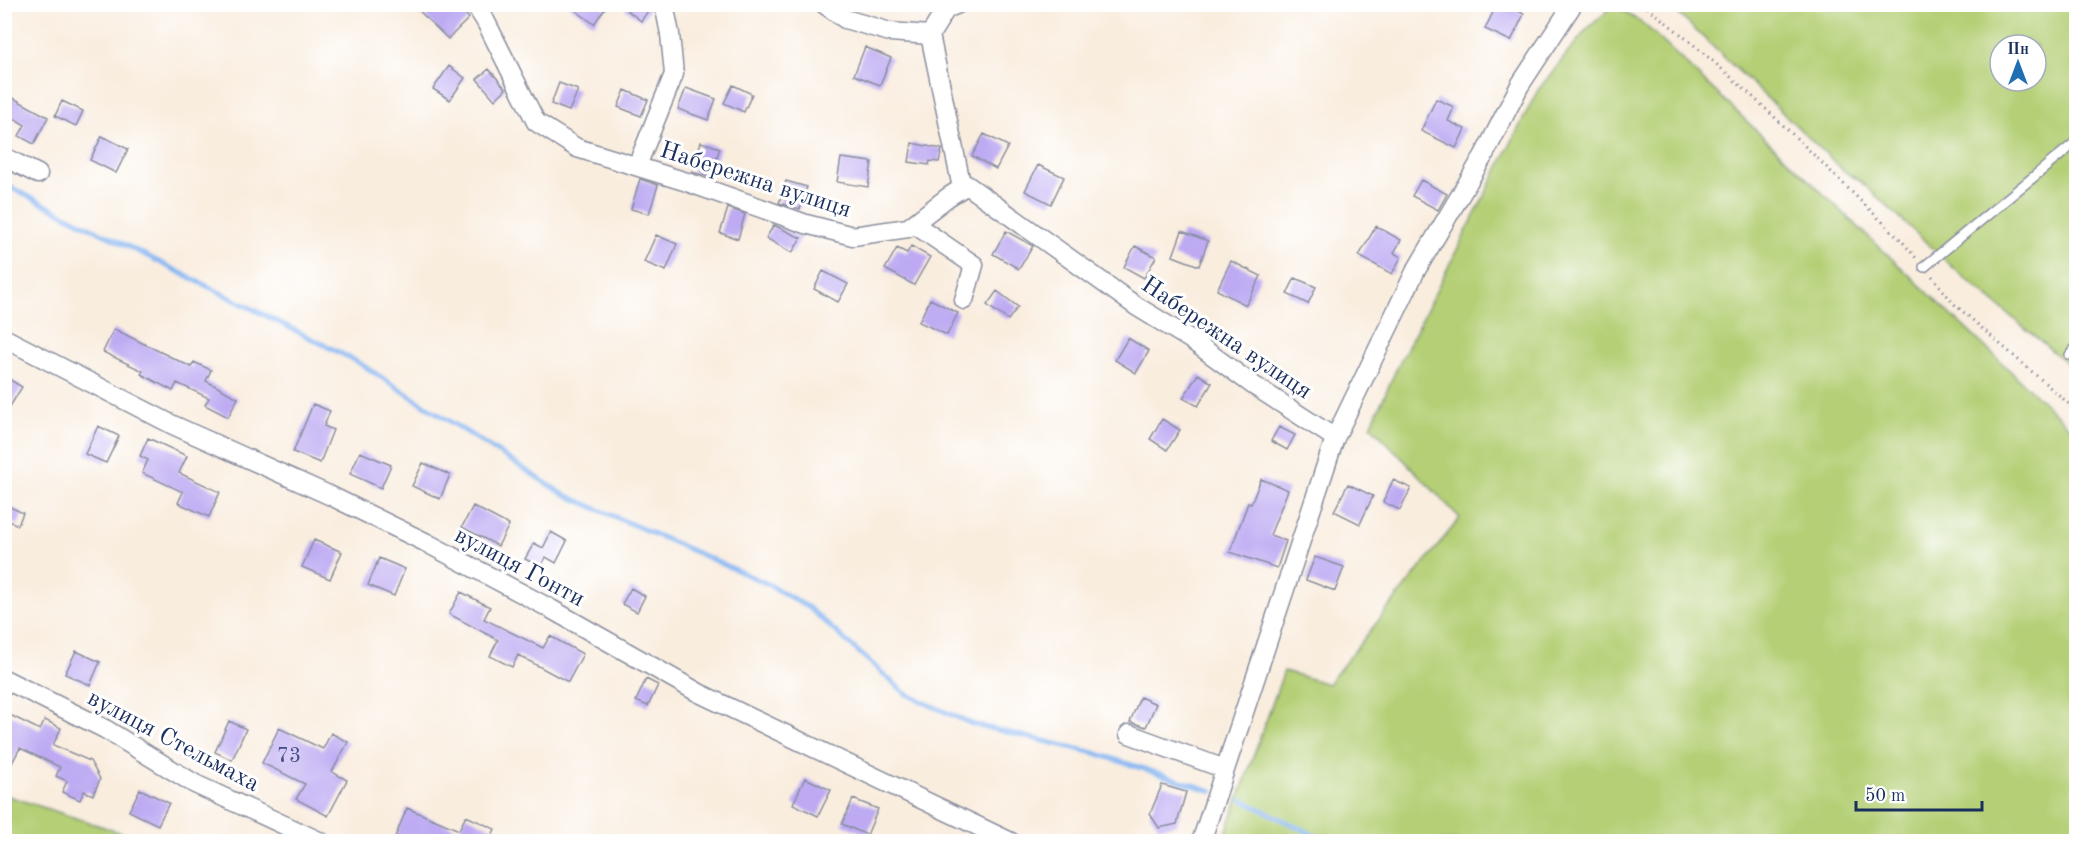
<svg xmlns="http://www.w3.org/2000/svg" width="2081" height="846" viewBox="0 0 2081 846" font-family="'Old Standard TT',serif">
	<rect width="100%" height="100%" fill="#fff"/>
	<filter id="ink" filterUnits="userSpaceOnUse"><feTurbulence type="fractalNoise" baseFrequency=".0167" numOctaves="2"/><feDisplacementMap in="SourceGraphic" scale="12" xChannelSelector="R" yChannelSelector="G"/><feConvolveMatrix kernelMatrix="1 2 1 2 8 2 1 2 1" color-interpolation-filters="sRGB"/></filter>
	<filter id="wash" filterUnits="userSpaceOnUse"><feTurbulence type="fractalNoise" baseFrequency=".008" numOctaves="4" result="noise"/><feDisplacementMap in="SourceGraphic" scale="24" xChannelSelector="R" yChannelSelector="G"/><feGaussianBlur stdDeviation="1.35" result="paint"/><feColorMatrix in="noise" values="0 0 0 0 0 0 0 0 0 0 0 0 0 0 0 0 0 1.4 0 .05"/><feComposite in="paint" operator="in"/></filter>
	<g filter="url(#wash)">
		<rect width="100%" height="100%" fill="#f9edde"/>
		<path fill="#b4cf75" stroke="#687f6a" stroke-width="1.5" fill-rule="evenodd" d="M 1614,5 L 1645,25 L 2076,433 L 2076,841 L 1223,841 L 1284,671 L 1328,684 L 1460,518 L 1371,426 L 1395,372 L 1538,90 L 1586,30 Z
			M 1669,5 L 2076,5 L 2076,371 L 1958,272 L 1860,181 L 1845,172 ZM 2000,45 L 2036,45 L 2036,81 L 2000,81 Z
			M 5,795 L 122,833 L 140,841 L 5,841 Z"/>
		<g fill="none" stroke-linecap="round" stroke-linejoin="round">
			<path stroke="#86b5f1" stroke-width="5" d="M 4,184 L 356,361 L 563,494 L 768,584 L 809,608 L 906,694 L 972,724 L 1095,753 L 1212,791
				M 1242,800 L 1328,842"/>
		</g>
		<g id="blocks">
			<path fill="#bdaaf3" d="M 412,4 L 456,4 L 469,18 L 448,39 Z
				M 567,4 L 608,4 L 594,24 Z
				M 619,4 L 653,4 L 641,21 Z
				M 1497,4 L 1505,4 L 1524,14 L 1511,41 L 1485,29 Z
				M 865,47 L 891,58 L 880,85 L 854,75 Z
				M 449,66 L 465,78 L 450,100 L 433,89 Z
				M 489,69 L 506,89 L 495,100 L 477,79 Z
				M 559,83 L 578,90 L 569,111 L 551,104 Z
				M 733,85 L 752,94 L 744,112 L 724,103 Z
				M 686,88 L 716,99 L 708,120 L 678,109 Z
				M 625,90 L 648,100 L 641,116 L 618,107 Z
				M 4,93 L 48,117 L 34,144 L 19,136 L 25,125 L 4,112 Z
				M 1436,99 L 1454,107 L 1448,121 L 1465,129 L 1456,148 L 1421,131 Z
				M 62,101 L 83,111 L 76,126 L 55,116 Z
				M 984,134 L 1008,146 L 996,169 L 972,156 Z
				M 102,136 L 128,149 L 116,173 L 90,160 Z
				M 701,142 L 720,148 L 710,177 L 692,172 Z
				M 912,143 L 942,149 L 939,162 L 930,161 L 929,165 L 909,162 Z
				M 841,158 L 872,162 L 868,187 L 837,182 Z
				M 1038,165 L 1064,177 L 1051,204 L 1025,191 Z
				M 640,179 L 658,185 L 649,214 L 631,209 Z
				M 1421,180 L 1447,194 L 1438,210 L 1412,196 Z
				M 786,181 L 807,187 L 800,209 L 779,203 Z
				M 728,208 L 745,214 L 738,239 L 720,233 Z
				M 774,225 L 801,238 L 792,253 L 766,238 Z
				M 1376,226 L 1401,240 L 1394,253 L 1401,257 L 1392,274 L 1359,256 Z
				M 1006,231 L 1033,246 L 1019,269 L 993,254 Z
				M 1182,231 L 1208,241 L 1199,266 L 1173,256 Z
				M 656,235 L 677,244 L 666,271 L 644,262 Z
				M 911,246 L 930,257 L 914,285 L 885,269 L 897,248 L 907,253 Z
				M 1135,246 L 1156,257 L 1144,278 L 1124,267 Z
				M 1231,261 L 1261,276 L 1246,305 L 1217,290 Z
				M 823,271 L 848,284 L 838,302 L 814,289 Z
				M 1295,278 L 1316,287 L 1308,304 L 1287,294 Z
				M 997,291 L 1018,307 L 1008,320 L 987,305 Z
				M 930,299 L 958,313 L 947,335 L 919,322 Z
				M 114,329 L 191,367 L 194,362 L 211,370 L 206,381 L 238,398 L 228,417 L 205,405 L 209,398 L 177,383 L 173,391 L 141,374 L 143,371 L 103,352 Z
				M 1128,338 L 1149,351 L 1136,373 L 1115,360 Z
				M 1198,374 L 1212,383 L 1198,406 L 1183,398 Z
				M 4,376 L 22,387 L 4,416 Z
				M 313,404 L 330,411 L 324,426 L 333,430 L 320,463 L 293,452 Z
				M 1162,419 L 1180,430 L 1167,450 L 1150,439 Z
				M 98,426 L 119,436 L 106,463 L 85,454 Z
				M 1279,427 L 1295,435 L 1287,450 L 1271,441 Z
				M 148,438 L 187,456 L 179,473 L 220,492 L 209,517 L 178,503 L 183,492 L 142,473 L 148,460 L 140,456 Z
				M 360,452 L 391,465 L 381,488 L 350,474 Z
				M 423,463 L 450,475 L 440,499 L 412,486 Z
				M 1261,479 L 1288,490 L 1270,535 L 1286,541 L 1277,568 L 1230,552 L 1248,503 L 1251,504 Z
				M 1393,480 L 1411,488 L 1400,510 L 1383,502 Z
				M 1348,484 L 1373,496 L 1360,524 L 1334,511 Z
				M 4,504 L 23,513 L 18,525 L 4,519 Z
				M 473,506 L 509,525 L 498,546 L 462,527 Z
				M 551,532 L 567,541 L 556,563 L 546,557 L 541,567 L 525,559 L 534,543 L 543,548 Z
				M 314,540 L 342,552 L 330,579 L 302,567 Z
				M 1315,557 L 1344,567 L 1335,591 L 1306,580 Z
				M 379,558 L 405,569 L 394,596 L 368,585 Z
				M 631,588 L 645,596 L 637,612 L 622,604 Z
				M 461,592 L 490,607 L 484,619 L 543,648 L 550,636 L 583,654 L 568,682 L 518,655 L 512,667 L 490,656 L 498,640 L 449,614 Z
				M 76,651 L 100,662 L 90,685 L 65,674 Z
				M 646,679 L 658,685 L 648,706 L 636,701 Z
				M 1140,697 L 1156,704 L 1146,727 L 1130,722 Z
				M 4,712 L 40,730 L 45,720 L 61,728 L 53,745 L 90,761 L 100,779 L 93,795 L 84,791 L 80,800 L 62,792 L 67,781 L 56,776 L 60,767 L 20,748 L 4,778 Z
				M 229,721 L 246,729 L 232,760 L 215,752 Z
				M 279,728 L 323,749 L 331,733 L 348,742 L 332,772 L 347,780 L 328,816 L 296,799 L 305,784 L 262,763 Z
				M 805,778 L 831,790 L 818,816 L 793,804 Z
				M 1162,785 L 1186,792 L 1177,824 L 1159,828 L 1150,814 Z
				M 140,789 L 169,803 L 158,825 L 129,811 Z
				M 853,799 L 878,809 L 867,835 L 842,824 Z
				M 407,808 L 459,830 L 466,816 L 495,829 L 489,842 L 393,842 Z"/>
		</g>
	</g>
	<g filter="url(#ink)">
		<use href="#blocks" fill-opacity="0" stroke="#8a8e9e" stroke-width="1.5"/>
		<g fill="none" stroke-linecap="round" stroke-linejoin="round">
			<defs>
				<path id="service" d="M 1924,267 L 2076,142
					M 2070,355 L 2076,348"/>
				<path id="minor" d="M 475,4 L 486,22 L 536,122 L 577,148 L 687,182 L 806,224 L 853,236 L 908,228 L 948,197 L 967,185 L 1136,306 L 1190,339 L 1253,385 L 1335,438
					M 824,4 L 845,19 L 890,32 L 930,35 L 962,188
					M 930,35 L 946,9 L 958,4
					M 4,157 L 38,174
					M 637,166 L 674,74 L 670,34 L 664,4
					M 914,224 L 974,265 L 964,300
					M 4,338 L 173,425 L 331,496 L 425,542 L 551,609 L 699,693 L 1011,842
					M 4,679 L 105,729 L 195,784 L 321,842
					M 1129,734 L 1225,769
					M 1201,842 L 1335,438 L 1415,272 L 1484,155 L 1520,85 L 1573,4"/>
			</defs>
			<use href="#service" stroke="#8a8e9e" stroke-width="12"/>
			<use href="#minor" stroke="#8a8e9e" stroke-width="21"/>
			<path stroke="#8a8e9e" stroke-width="3" stroke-dasharray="1.5 4.5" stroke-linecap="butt" d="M 1642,4 C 1736,74 1817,159 1901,240 L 1916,258
				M 1932,276 L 1953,303 L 2076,410"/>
			<use href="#service" stroke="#fff" stroke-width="9"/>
			<use href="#minor" stroke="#fff" stroke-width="18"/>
		</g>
	</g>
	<g text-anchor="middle" stroke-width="6" stroke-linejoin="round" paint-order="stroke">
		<g font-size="21" fill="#444e83">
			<text x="289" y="762">73</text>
		</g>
		<g font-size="24" fill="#1b2f5e" stroke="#fff">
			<text transform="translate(756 179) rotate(18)" y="8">Набережна вулиця</text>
			<text transform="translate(1227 337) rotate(34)" y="8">Набережна вулиця</text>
			<text transform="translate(520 566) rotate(28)" y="8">вулиця Гонти</text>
			<text transform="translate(174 740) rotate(28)" y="8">вулиця Стельмаха</text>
		</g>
	</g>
	<rect width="2081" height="846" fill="none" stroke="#fff" stroke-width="24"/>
	<g transform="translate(2018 63)"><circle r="28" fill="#ffffff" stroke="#a4acbf" stroke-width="1.5"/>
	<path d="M0-4.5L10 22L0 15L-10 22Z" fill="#1f6fb2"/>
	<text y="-9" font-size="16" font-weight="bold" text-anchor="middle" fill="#1b2f5e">Пн</text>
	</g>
	<path d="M1856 801v9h126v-9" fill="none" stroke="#1b2f5e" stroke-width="3"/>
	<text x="1865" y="801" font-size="18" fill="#1b2f5e" stroke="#ffffff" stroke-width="4.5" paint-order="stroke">50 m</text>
</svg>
